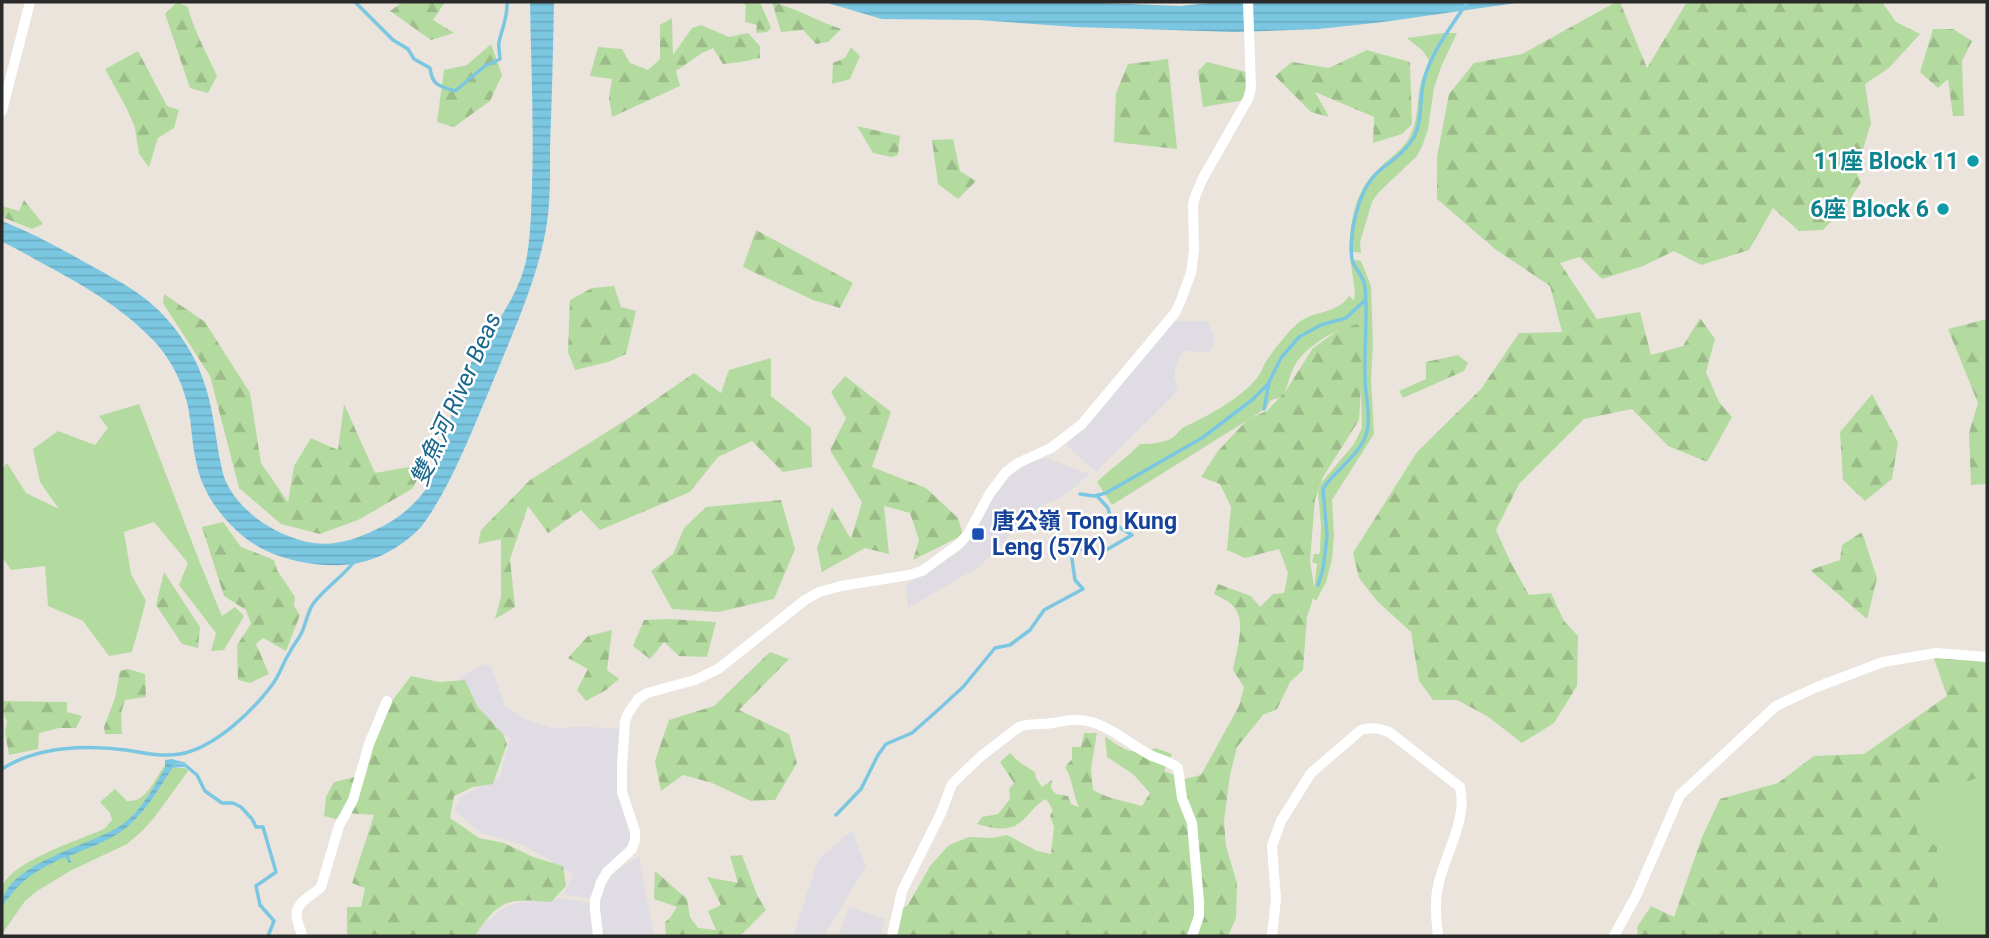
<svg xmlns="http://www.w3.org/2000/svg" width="1989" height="938" viewBox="0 0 1989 938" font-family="Roboto,'Noto Sans TC',sans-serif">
	<defs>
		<pattern id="forest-firs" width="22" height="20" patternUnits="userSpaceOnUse" patternTransform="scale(1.75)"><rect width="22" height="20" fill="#b4db9f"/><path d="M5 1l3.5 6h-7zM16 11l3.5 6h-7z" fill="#9bbc89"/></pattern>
		<pattern id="water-rules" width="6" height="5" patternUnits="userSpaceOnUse" patternTransform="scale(1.75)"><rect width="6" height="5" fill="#7bc7e2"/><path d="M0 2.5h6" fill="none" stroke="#6aabc2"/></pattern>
	</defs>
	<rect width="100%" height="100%" fill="#eae4dd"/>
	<path fill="#dfdde3" d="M 1174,321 L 1207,321 L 1215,339 L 1210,352 L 1184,351 L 1176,364 L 1174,377 L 1178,391 L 1096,472 L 1066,445 L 1144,358 Z
		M 1046,458 L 1090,474 L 1062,497 L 1024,514 L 1001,546 L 977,568 L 908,608 L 906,584 L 959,552 L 989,503 L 1010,476 L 1031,461 Z
		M 483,664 L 491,666 L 505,706 L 527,720 L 552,728 L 580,727 L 620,728 L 619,780 L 622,808 L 631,839 L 629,847 L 591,899 L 564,894 L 573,874 L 521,844 L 481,833 L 455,811 L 460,797 L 500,777 L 510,738 L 478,725 L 460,677 Z
		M 852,830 L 866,866 L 824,936 L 793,936 L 818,860 Z
		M 639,856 L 654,936 L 603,936 L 600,911 L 601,893 L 613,873 Z
		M 564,898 L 589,903 L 593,936 L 465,936 L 467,923 L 488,922 L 500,910 L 515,903 Z
		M 849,907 L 885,919 L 881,936 L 838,936 Z"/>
	<path fill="#b4db9f" d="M 1443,33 L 1457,33 L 1441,67 L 1434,88 L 1428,129 L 1423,144 L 1417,156 L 1378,193 L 1372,202 L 1360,242 L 1361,253 L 1349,251 C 1350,226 1354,197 1370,178 C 1382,162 1402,153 1411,134 C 1418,119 1417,102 1420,86 C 1422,77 1426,68 1429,60 L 1423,51 L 1407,38 Z
		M 1350,259 L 1361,261 L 1371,286 L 1373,345 L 1371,379 L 1374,434 L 1332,500 L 1334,536 L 1332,559 L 1326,582 L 1316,601 L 1313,598 L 1317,564 L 1312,562 L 1314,554 L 1319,554 L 1320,551 L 1321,526 L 1318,492 L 1321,483 L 1354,444 L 1362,428 L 1359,327 C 1352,328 1344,329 1337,331 C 1322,338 1302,351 1294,367 C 1289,377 1288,387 1282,397 L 1271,400 L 1266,409 L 1267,393 L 1262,411 L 1112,505 L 1097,482 C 1111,468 1127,458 1140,444 C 1150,444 1164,443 1172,438 C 1177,435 1179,430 1184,427 C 1206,417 1240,399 1256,379 C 1261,374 1263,366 1267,360 C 1276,347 1286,334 1298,323 C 1314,310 1338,314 1349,296 L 1354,300 L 1355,291 Z
		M 139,404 L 200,563 L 222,616 L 235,607 L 244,616 L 224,650 L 211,651 L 216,633 L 179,585 L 188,563 L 154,522 L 124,532 L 131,574 L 146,601 L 132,652 L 109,656 L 83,621 L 48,606 L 45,566 L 11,570 L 2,557 L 2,469 L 7,463 L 26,493 L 59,509 L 40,482 L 33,449 L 58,431 L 95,445 L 108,428 L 99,416 Z
		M 1987,685 L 1987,936 L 1739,936 Z
		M 167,763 L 175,768 L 185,768 L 188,771 L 154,818 L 142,831 L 127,844 L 70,871 L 37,891 L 25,901 L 2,934 C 2,923 0,894 3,885 C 15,860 79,840 104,829 L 112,820 L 110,813 L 100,802 L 115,789 L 127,801 C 148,803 155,776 167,763 Z"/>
	<path fill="url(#forest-firs)" d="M 177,2 L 188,7 C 194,32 207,53 217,76 L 208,93 L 190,88 L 165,14 Z
		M 403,2 L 445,2 L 433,20 L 454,33 L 431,40 L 390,11 Z
		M 739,2 L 760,2 L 771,28 L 767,32 L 756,33 L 757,25 L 745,22 L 746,5 Z
		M 772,2 C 796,8 817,21 841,29 L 828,42 L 816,44 L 803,30 L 781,32 Z
		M 1616,2 L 1620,2 L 1647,68 L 1687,2 L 1882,2 L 1896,22 L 1920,34 L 1889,68 L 1865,84 L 1871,123 L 1856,172 L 1861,182 L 1846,206 L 1823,230 L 1799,231 L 1773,208 L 1749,250 L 1701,265 L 1674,251 L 1643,266 L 1602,279 L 1580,257 L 1560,263 L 1597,319 L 1640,312 L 1651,355 L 1683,346 L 1700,318 L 1715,339 L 1706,372 L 1719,402 L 1732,417 L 1707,462 L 1668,446 L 1632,409 L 1584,419 L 1519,484 L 1496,530 L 1510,561 L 1529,595 L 1551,593 L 1564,621 L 1578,636 L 1577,686 L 1554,723 L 1522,743 L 1487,716 L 1457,700 L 1433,700 L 1419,681 L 1411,632 L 1377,601 L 1359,578 L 1353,553 L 1417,452 L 1481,389 L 1519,333 L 1562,332 L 1550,286 L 1495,249 L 1437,199 L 1437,157 L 1449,94 L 1474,63 L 1522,54 Z
		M 672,18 L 673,55 L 692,28 L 701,25 L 729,37 L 748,33 L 760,46 L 760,58 L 741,62 L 723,64 L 713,48 L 702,53 L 676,71 L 680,86 L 612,117 L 609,98 L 612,79 L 590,76 L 598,47 L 622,49 L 630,63 L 648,70 L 660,59 L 660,25 Z
		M 1933,29 L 1953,29 L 1972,41 L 1962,61 L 1964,116 L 1953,116 L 1948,79 L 1938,88 L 1920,72 Z
		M 491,44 L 502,75 L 490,101 L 454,127 L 437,122 L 444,70 L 467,65 Z
		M 851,47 L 860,56 L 850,79 L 832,84 L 833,63 L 845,58 Z
		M 1367,50 L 1410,62 L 1412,124 L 1402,134 L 1373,143 L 1374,117 L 1315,92 L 1329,117 L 1311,112 L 1275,76 L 1292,62 L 1329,68 Z
		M 138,51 L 167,106 L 179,110 L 174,128 L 158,138 L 149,167 L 139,154 L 135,128 L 127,109 L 105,69 Z
		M 1168,59 L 1177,149 L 1114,142 L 1116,93 L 1128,64 Z
		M 1207,62 L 1246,72 L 1245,100 L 1203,107 L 1198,71 Z
		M 857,126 L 900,136 L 898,155 L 891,157 L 873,153 Z
		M 953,139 L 960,171 L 976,181 L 958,199 L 938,184 L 932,140 Z
		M 24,200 L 43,224 L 32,229 L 2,217 L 2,206 L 19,211 Z
		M 756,230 L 853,283 L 840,308 L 813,300 L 743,267 Z
		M 614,286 L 621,307 L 636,311 L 626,354 L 608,362 L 575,370 L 568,352 L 570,300 L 592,288 Z
		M 164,294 L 205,322 L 250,393 L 261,463 L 288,502 L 294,466 L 311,438 L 338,450 L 344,404 L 375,473 L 426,464 L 412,489 L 358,520 L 320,534 L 281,524 L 239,488 L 210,376 L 163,303 Z
		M 1987,319 L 1987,484 L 1971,485 L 1969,433 L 1978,403 L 1948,329 Z
		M 1357,324 L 1359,326 L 1362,369 L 1359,420 L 1323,477 L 1315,499 L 1310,561 L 1315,592 L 1307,617 L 1303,670 L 1290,682 L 1277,709 L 1263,715 L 1237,747 L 1230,775 L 1224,821 L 1226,846 L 1237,883 L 1236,918 L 1228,936 L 892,936 L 897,912 L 908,905 L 930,866 L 949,845 L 969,837 L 992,838 L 1007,835 L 1037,851 L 1051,854 L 1054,827 L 1050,816 L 1053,810 L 1046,799 C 1038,803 1035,807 1029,814 C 1013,833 999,830 977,824 L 982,817 L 998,814 L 1010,799 L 1009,789 L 1014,783 L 1000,762 L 1010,753 L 1019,762 L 1035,772 L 1036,778 L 1042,787 L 1052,780 L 1051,788 L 1056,794 L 1068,796 L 1071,804 L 1079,807 C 1073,795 1073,780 1065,767 L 1072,759 L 1072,747 L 1081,747 L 1084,733 L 1097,733 L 1091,768 L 1093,790 L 1108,797 L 1142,806 L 1150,793 L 1133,774 L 1107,757 L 1105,736 C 1121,749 1134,757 1156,748 L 1172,754 L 1164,771 L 1185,779 L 1201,775 L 1239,706 L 1244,687 L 1233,670 C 1236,650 1249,618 1230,603 C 1225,599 1219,597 1214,594 L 1218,584 L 1251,596 L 1260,607 L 1273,594 L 1284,593 L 1288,573 L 1279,549 L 1245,558 L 1227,550 L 1231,507 L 1220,484 L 1201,477 L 1218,451 L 1248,419 L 1267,411 L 1285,392 L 1313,348 L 1337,331 Z
		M 1458,355 L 1468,363 L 1464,371 L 1403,398 L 1399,391 L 1426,379 L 1426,362 Z
		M 771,358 L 771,396 L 811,428 L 812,467 L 783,472 L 752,441 L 718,457 L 690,492 L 600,530 L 581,510 L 548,533 L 528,506 L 510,559 L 515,607 L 495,619 L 501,597 L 501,539 L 478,544 L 481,530 L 530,480 L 626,420 L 694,373 L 721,393 L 729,370 Z
		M 845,376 L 891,412 L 872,467 L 926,488 L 958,518 L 963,535 L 913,560 L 919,540 L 910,513 L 884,506 L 889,554 L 865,548 L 822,572 L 817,548 L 832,507 L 851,539 L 862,502 L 830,450 L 846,418 L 831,392 Z
		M 1872,394 L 1898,442 L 1892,479 L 1865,501 L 1843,480 L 1840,432 Z
		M 781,500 L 795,549 L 774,599 L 719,612 L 672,609 L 651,571 L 673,554 L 684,528 L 706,507 Z
		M 223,522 L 241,547 L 274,560 L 277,570 L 295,597 L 294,606 L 300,615 L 286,651 L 263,638 L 256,644 L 269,674 L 250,683 L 238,680 L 237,645 L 251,624 L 246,610 L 224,596 L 202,527 Z
		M 1862,532 L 1877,578 L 1867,619 L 1810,570 L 1840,560 L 1842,545 Z
		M 164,572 L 200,627 L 198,648 L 182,644 L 156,605 Z
		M 670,619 L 716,622 L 707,657 L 679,656 L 664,642 L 650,659 L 633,646 L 644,620 Z
		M 612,630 L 607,670 L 619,679 L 606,690 L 586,701 L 577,690 L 588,669 L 568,658 L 588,636 Z
		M 770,652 L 789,659 L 739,710 L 789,734 L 797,763 L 775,800 L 751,801 L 712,783 L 683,775 L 661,791 L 655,761 L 669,720 L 714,706 Z
		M 1933,656 L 1987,661 L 1987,786 L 1982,776 L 1929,796 L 1920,811 L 1924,821 L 1917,825 L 1917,833 L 1937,847 L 1938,920 L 1930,936 L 1638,936 L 1637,927 L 1651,906 L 1674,917 L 1702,837 L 1720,799 L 1778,783 L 1814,756 L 1864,754 L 1947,696 Z
		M 128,669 L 145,674 L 146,697 L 125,700 L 121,713 L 122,734 L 105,734 L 104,727 L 115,698 L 120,671 Z
		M 411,676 L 439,682 L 465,680 L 477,706 L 503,734 L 507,744 L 493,784 L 473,787 L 454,796 L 450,818 L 479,838 L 504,843 L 533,857 L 563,866 L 566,886 L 551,902 C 509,898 499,899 475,936 L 347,936 L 347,907 L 361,907 L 365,888 L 352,883 L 374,815 L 347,813 L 335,819 L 324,816 L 326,797 L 334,782 L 359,776 L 383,713 Z
		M 2,701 L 67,702 L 67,712 L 82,716 L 76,728 L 59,728 L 39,733 L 38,749 L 9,755 L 5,733 L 7,722 L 2,708 Z
		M 742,855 L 757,895 L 766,910 L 740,936 L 666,936 L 665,922 L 670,918 L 677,907 L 654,899 L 655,871 L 687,899 L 690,917 L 698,928 L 716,930 L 708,911 L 721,905 L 707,877 L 738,883 L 730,856 Z"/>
	<path fill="url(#water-rules)" d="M 530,2 L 554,2 C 553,50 552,98 550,146 C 550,177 551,209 544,239 C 533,291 509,341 489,391 C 474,426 460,462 441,496 C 433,509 426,523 415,533 C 385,560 353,569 314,564 C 284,560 258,551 236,530 C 216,511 201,488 196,461 C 191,440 192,419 186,399 C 180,377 168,355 152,339 C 120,306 78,282 38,261 C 26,254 14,247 2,242 L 2,221 C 32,233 60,248 88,264 C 106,274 126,284 143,297 C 172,319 196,353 206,388 C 215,417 216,448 224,477 C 237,512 279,538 314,543 C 336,546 356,539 375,530 C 408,515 433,489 443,453 C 450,429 451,405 461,382 C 480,341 516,306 526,261 C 531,236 531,212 532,187 C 534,125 531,63 530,2 Z
		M 824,2 L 1078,2 L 1180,6 L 1220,2 L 1523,2 L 1383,22 L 1319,29 L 1235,32 L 1076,27 L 978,20 L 882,19 Z
		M 172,759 L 187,763 L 175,764 C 159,788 144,816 119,833 C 104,843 85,849 69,856 L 71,862 L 69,863 L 65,857 C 35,871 21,879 2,907 C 2,863 95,845 123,824 C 141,811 154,787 165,768 L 165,760 Z"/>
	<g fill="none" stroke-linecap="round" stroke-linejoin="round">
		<path stroke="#7bc7e2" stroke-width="3.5" d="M 355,2 L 393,40 L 408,49 L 414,59 L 430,68 C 432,86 440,86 455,91 L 485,66 L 500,59 C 500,54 498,47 499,42 C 502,28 508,17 507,2
			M 1264,409 L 1269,383
			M 1080,494 L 1094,496 L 1106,493 L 1202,438 L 1252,400 L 1268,384 L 1281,358 L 1299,337 L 1321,325 L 1346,318 L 1364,301
			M 1318,585 L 1323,569 L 1327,536 L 1323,489 C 1334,471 1354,460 1364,440 C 1373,422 1365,398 1365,378 C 1364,348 1368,317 1365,287 C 1363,274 1354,269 1352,259 C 1350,249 1352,237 1353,227 C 1357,209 1362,188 1376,174 C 1389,162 1405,153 1414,137 C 1423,120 1419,99 1424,80 C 1432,50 1451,28 1467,2
			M 172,764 L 175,766 L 185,765 L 197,775 L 205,791 L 222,803 L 233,803 L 241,807 L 252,819 L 256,827 L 263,827 L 276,872 L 256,886 L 260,905 L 274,921 L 268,936
			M 2,769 C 38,746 86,745 126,750 C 143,753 162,757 180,754 C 214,748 252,712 272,685 C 280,675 283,662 290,652 C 293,645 298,640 301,634 C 306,624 307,613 313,604 C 325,588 342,577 354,562
			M 836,815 L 861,789 L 878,755 L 886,744 L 912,733 L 938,710 L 963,687 L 995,648 L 1010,645 L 1030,630 L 1044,610 L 1083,589 L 1075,580 L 1071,552 L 1080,549 L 1101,553 L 1132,535 L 1112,523 L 1108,508 L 1097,496"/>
		<path stroke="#fff" stroke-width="10" d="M 2,111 L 30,2
			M 302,936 C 301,930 298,925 297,919 C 293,902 313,896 321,887 L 339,826 L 353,800 L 369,744 L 387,701
			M 598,936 L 595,909 L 595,900 L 601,882 L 607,872 L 632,849 L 635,840 L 635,831 L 622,792 L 622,766 L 625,721 L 629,712 L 638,699 L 647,693 L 695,680 L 718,669 L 805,600 L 819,592 L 841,586 L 909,575 L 922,571 L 959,544 L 968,534 L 990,493 L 1006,472 L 1018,463 L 1051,448 L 1082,424 L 1175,313 L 1181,300 L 1191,273 L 1194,250 L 1193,204 L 1196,194 L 1203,178 L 1248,99 L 1251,88 L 1248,2
			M 892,936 L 902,891 L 941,813 L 952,784 L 980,757 L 1019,727 C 1030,723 1040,725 1052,723 C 1061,722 1069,719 1079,720 C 1104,721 1127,742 1148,754 C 1158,759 1170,761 1178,768 L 1182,798 L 1192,823 L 1199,902 L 1199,916 L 1192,936
			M 1272,936 L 1276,899 L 1272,846 L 1281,821 L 1311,773 L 1361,730 C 1372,727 1379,728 1389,732 L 1460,787 C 1468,817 1446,853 1439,882 C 1434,901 1436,917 1438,936
			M 1614,936 L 1636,896 L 1680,795 L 1776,706 L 1817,687 L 1883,662 L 1936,653 L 1987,657"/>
	</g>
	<g fill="#0f9aa8" stroke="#fff" stroke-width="2.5">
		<circle cx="1973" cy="161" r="7"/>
		<circle cx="1943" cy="209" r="7"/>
	</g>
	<rect fill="#1a4fb4" stroke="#fff" stroke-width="2.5" x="971" y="527" width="14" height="14" rx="3.5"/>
	<g text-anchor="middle" stroke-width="5" stroke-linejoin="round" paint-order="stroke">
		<g font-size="23" font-weight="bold" fill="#0d838f" stroke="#fff" text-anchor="end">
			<text x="1959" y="169">11座 Block 11</text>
			<text x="1929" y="217">6座 Block 6</text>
		</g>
		<g font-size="23" font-weight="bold" fill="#164399" stroke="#fff" text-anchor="start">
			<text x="992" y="529">唐公嶺 Tong Kung<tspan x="992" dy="26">Leng (57K)</tspan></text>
		</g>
		<g font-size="24" font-style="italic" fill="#1b678c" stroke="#fff">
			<text transform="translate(456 399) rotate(-66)" y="8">雙魚河 River Beas</text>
		</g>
	</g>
	<rect width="1989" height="938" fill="none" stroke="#2a2a2a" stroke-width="7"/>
</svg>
